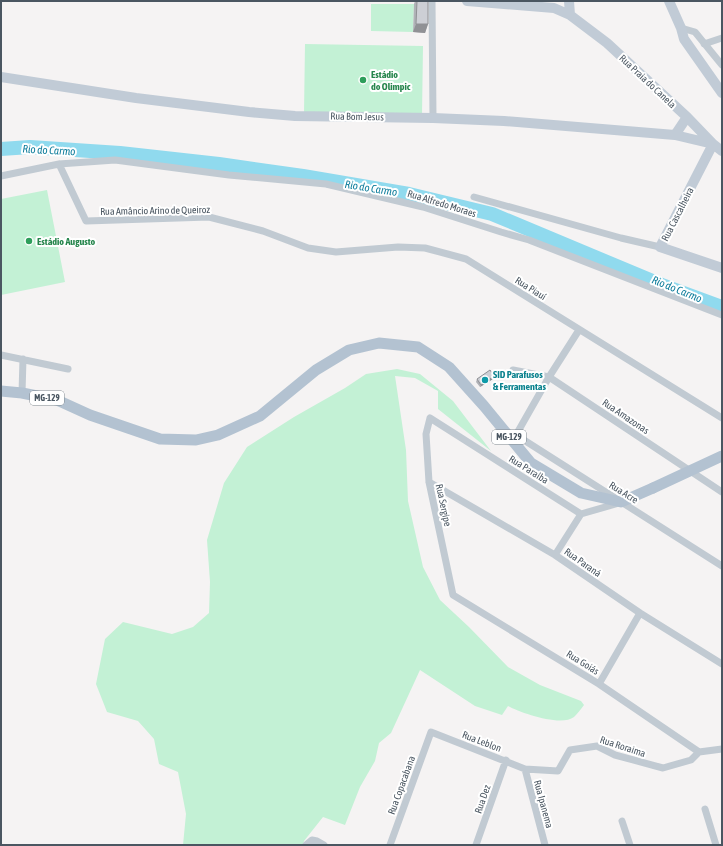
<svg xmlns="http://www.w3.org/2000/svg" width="723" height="846" viewBox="0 0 723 846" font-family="'Asap Condensed',sans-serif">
	<rect width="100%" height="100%" fill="#f5f3f3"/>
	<path fill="#c3f1d5" d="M 371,4 L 414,4 L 413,32 L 371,31 Z
		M 305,44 L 423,46 L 422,115 L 304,113 Z
		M 47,190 L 65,282 L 1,295 L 1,199 Z
		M 397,369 L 420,374 L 453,401 L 491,451 L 438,409 L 438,391 L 415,378 L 395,376 L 406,450 L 408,501 L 423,567 L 440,600 L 469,627 L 508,667 L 540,685 L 581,701 L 584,705 C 581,709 577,714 574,717 C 561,727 521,713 508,706 L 502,715 L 475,706 L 420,670 L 391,733 L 379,743 L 375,761 L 360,787 L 345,825 L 323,817 L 304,841 L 303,845 L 183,845 L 186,814 L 178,772 L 159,764 L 154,739 L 138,721 L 107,712 L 96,684 L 105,639 L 123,622 L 172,634 L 193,627 L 209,613 L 210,582 L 207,540 L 224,483 L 247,447 L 294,417 L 345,388 L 366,374 Z"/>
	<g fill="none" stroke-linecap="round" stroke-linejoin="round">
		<path stroke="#90daee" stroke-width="14" d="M 1,149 L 30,147 L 120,153 L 219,164 L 303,176 L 409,194 L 492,214 L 662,285 L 722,307"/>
		<path stroke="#c1cad2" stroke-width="7" d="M 432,1 L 433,118
			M 681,28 L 695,32 L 722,65
			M 704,44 L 722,38
			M 59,164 L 86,221 L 209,217 L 263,231 L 308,248 L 336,252 L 398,247 L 425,248 L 466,259 L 722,418
			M 1,176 L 59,164 L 115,160 L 229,175 L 326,184 L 423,207 L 501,232 L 529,240 L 722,315
			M 474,197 L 621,238 L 660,247
			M 579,330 L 549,377 L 516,435 L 722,566
			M 1,355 L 68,369
			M 513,370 L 549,377 L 722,492
			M 22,393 L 23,359
			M 429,482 L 555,555 L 640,613 L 722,664
			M 619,503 L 581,514 L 430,418 L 426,434 L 429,482 L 453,595 L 599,684 L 699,752
			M 555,555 L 581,514
			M 599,684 L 640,613
			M 699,752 L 722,749
			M 525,769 L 545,845
			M 705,809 L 716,845
			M 622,821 L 630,845
			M 306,845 L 312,840 L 317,841 L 324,845
			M 390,845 L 431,732 L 525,769 L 558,771 L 570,750 L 597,746 L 615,755 L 663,768 L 691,760 L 699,752
			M 476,845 L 506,760"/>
		<path stroke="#c1cbd6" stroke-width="10" d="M 467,1 L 554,8 L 570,15 L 607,43 L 687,117 L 713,144 L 722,151
			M 569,1 L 570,15
			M 669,1 L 681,28 L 684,39 L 722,93
			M 1,77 L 136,98 L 249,112 L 295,116 L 433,118 L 504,121 L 675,135 L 713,144
			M 675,135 L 687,117
			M 713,144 L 660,247 L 722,268"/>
		<path stroke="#b3c2d1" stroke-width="11" d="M 1,391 L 22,393 L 57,400 L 90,415 L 160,439 L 196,440 L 218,435 L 260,416 L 316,370 L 349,350 L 379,343 L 418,347 L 449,367 L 484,406 L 531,463 L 581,493 L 621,502 L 653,488"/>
		<path stroke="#b3c2d1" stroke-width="11" d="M 653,488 L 722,456"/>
	</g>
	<path fill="#b0b2b7" d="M 415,1 L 428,1 L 428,24 L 425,33 L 413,32 L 414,4 Z
		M 494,376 L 493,379 L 480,387 L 476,382 L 477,379 Z"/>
	<path fill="#909195" d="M 416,24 L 428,24 L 425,33 L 413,32 Z
		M 494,376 L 493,379 L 480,387 L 481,385 Z"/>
	<path fill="#cdcfd5" stroke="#909195" d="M 417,1 L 428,1 L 428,24 L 416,24 Z
		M 490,370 L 494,376 L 481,385 L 477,379 Z"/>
	<g fill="#2e9e5b" stroke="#fff" stroke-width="1.5">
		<circle cx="363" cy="80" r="4"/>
		<circle cx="29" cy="241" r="4"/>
	</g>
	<circle fill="#0f9aa8" stroke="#fff" stroke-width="1.5" cx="485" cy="380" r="4"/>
	<g text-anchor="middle" stroke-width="4" stroke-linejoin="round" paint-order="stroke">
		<g fill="#fff" stroke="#808990" stroke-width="1">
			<rect x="30" y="391" width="34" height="14" rx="3"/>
			<rect x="492" y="430" width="34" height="14" rx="3"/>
		</g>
		<g font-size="9" font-weight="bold" fill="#4a5661">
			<text x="47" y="401">MG-129</text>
			<text x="509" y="440">MG-129</text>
		</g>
		<g font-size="10" font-weight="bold" fill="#27864d" stroke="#fff" text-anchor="start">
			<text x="371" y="78">Estádio<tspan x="371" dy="12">do Olimpic</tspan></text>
			<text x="37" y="245">Estádio Augusto</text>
		</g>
		<g font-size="10" fill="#4a5661" stroke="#fff">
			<text transform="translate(648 81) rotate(43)" y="4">Rua Praia do Canela</text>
			<text transform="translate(357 116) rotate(1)" y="4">Rua Bom Jesus</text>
			<text transform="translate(442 203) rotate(17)" y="4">Rua Alfredo Moraes</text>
			<text transform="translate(155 210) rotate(-1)" y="4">Rua Amâncio Arino de Queiroz</text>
			<text transform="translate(677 214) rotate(-63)" y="4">Rua Cascalheira</text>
			<text transform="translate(531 288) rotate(32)" y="4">Rua Piauí</text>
			<text transform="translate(626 416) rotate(34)" y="4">Rua Amazonas</text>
			<text transform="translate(529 469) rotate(32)" y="4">Rua Paraíba</text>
			<text transform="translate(624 492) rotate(32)" y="4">Rua Acre</text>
			<text transform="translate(444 505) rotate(78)" y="4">Rua Sergipe</text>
			<text transform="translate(583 562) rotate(35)" y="4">Rua Paraná</text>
			<text transform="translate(583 662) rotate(32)" y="4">Rua Goiás</text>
			<text transform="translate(482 741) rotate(21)" y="4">Rua Leblon</text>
			<text transform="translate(623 746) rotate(18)" y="4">Rua Roraima</text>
			<text transform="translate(401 785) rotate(-70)" y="4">Rua Copacabana</text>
			<text transform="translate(482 799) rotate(-71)" y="4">Rua Dez</text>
			<text transform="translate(544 804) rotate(75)" y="4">Rua Ipanema</text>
		</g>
		<g font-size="10" font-weight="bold" fill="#0d838f" stroke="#fff" text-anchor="start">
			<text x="493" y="378">SID Parafusos<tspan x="493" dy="12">&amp; Ferramentas</tspan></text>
		</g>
		<g font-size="11" font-style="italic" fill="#0c7c9b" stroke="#fff">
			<text transform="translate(49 150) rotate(3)" y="4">Rio do Carmo</text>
			<text transform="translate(371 188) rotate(9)" y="4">Rio do Carmo</text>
			<text transform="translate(677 289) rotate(22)" y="4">Rio do Carmo</text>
		</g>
	</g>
	<rect width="723" height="846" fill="none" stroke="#4a5661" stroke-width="4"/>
</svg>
